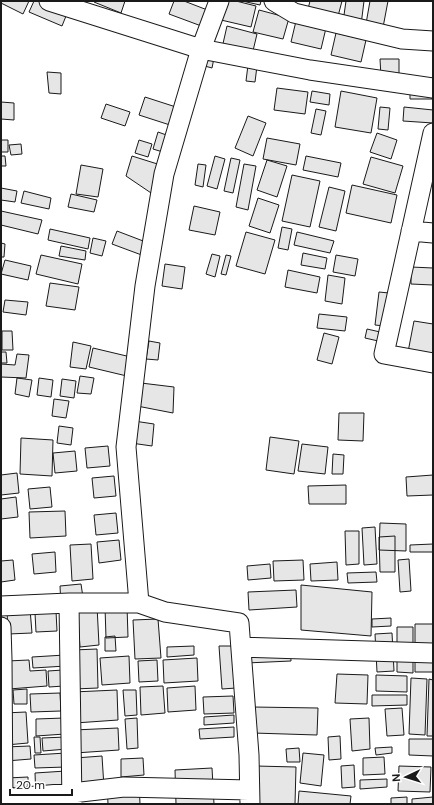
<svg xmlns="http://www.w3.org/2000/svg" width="434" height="805" viewBox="0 0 434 805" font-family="'DM Sans',sans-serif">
	<rect width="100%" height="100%" fill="#fff"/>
	<path fill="#e6e6e6" stroke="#1a1a1a" d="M 1,1 L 29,1 L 23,14 L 1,3 Z
		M 34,1 L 72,1 L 62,26 L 29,12 Z
		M 94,1 L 125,1 L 121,13 L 94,2 Z
		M 174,1 L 184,1 L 210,11 L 204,27 L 169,14 Z
		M 225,1 L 236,1 L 256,6 L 251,27 L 221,20 Z
		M 242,1 L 261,1 L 260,5 Z
		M 310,1 L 342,1 L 337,20 L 307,13 Z
		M 346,1 L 364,1 L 361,25 L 343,22 Z
		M 370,1 L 388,1 L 381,38 L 364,35 Z
		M 259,10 L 289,18 L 283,39 L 253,32 Z
		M 296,21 L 326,28 L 321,49 L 291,42 Z
		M 227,26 L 257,34 L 252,55 L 222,48 Z
		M 336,33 L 366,40 L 361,62 L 331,55 Z
		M 216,48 L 212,68 L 201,65 Z
		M 380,59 L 399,59 L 399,77 L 381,77 Z
		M 248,65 L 257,66 L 255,82 L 246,81 Z
		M 47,72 L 61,73 L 61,94 L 49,93 Z
		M 410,82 L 433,82 L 432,99 L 410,99 Z
		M 277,88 L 308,92 L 305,114 L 274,110 Z
		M 312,91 L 330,94 L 329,105 L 310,102 Z
		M 341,91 L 377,98 L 371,133 L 335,127 Z
		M 145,97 L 179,108 L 173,126 L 139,115 Z
		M 1,102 L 14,103 L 14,120 L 1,119 Z
		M 106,104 L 130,112 L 125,126 L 101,118 Z
		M 380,107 L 390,108 L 388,130 L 378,129 Z
		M 404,107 L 433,110 L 433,123 L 403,121 Z
		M 316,109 L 326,111 L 321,135 L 311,133 Z
		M 248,116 L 266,123 L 253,156 L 235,148 Z
		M 158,132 L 172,137 L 166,153 L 153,149 Z
		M 377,133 L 397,140 L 391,159 L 370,152 Z
		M 267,138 L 300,144 L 296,165 L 263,159 Z
		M 1,140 L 8,140 L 8,152 L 1,152 Z
		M 139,140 L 152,144 L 148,157 L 135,153 Z
		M 21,144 L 22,154 L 11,155 L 9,145 Z
		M 1,156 L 5,156 L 6,166 L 1,166 Z
		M 132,156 L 167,167 L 157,197 L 126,176 Z
		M 215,156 L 225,159 L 217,189 L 207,186 Z
		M 306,156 L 341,163 L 338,177 L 303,170 Z
		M 371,157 L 403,166 L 395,193 L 363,184 Z
		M 231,158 L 240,160 L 233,193 L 224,191 Z
		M 267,160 L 287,166 L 277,197 L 257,190 Z
		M 198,164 L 206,165 L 203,187 L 195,185 Z
		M 244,164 L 256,166 L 248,210 L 236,207 Z
		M 81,165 L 103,169 L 98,197 L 76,194 Z
		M 292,175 L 320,181 L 310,227 L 282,221 Z
		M 352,185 L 397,195 L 391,223 L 346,213 Z
		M 329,187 L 345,191 L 336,231 L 319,227 Z
		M 1,188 L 17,191 L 15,202 L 1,200 Z
		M 24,191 L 51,198 L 49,209 L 21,203 Z
		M 71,194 L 97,200 L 94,212 L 68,207 Z
		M 258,198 L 279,205 L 270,233 L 249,226 Z
		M 194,206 L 220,212 L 215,235 L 189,230 Z
		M 1,211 L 42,220 L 38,234 L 1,225 Z
		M 282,227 L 292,229 L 288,250 L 278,248 Z
		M 50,229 L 90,238 L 88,249 L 48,240 Z
		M 117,231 L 151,244 L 147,257 L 112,244 Z
		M 246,232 L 275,240 L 265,274 L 236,266 Z
		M 297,232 L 334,241 L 330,253 L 294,245 Z
		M 93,238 L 106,241 L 102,256 L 90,253 Z
		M 1,243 L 5,244 L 4,257 L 1,257 Z
		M 61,246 L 86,251 L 85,260 L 59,256 Z
		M 303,253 L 327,258 L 325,269 L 301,265 Z
		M 212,254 L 220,256 L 215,277 L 206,274 Z
		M 41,255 L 82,264 L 78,284 L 36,274 Z
		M 226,255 L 231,256 L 226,275 L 221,274 Z
		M 336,255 L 358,259 L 355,276 L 333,272 Z
		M 5,260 L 31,266 L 28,280 L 1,274 Z
		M 165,264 L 185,267 L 182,289 L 162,286 Z
		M 411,267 L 433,268 L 433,285 L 411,284 Z
		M 288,270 L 320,277 L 317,293 L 285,287 Z
		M 328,275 L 345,278 L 342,304 L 325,301 Z
		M 50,283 L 79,287 L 75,310 L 46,306 Z
		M 379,292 L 389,293 L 385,326 L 375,325 Z
		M 5,300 L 28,302 L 26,315 L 3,312 Z
		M 319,314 L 347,317 L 345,331 L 317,328 Z
		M 414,321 L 433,324 L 433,357 L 408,352 Z
		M 367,329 L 389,334 L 387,343 L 365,338 Z
		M 2,331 L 12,331 L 13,350 L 2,350 Z
		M 324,333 L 339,337 L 332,364 L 317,360 Z
		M 149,341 L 160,343 L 158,360 L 146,359 Z
		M 73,342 L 91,346 L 86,369 L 70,367 Z
		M 93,348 L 135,358 L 131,377 L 89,367 Z
		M 1,352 L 6,352 L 7,363 L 1,363 Z
		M 17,354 L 29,355 L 26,378 L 1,377 L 1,364 L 15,365 Z
		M 80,376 L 94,378 L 91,394 L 77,393 Z
		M 17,378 L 32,380 L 29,397 L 15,394 Z
		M 39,378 L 53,380 L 51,397 L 37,395 Z
		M 62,379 L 76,381 L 74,398 L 60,396 Z
		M 141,383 L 174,387 L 173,413 L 137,406 Z
		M 54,399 L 69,401 L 66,418 L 52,416 Z
		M 339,413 L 364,413 L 363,441 L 338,440 Z
		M 134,421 L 154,424 L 152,446 L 131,443 Z
		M 59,426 L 73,428 L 71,445 L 57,443 Z
		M 270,437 L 299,441 L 294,474 L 266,470 Z
		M 21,438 L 53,440 L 52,476 L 20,474 Z
		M 302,444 L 328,447 L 325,474 L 298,471 Z
		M 108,446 L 110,466 L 87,468 L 85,448 Z
		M 75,451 L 77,471 L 55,473 L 53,453 Z
		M 333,454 L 344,455 L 343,474 L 332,474 Z
		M 17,473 L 19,493 L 1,495 L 1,475 Z
		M 433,475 L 433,495 L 407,496 L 406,477 Z
		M 114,476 L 116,496 L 94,498 L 92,478 Z
		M 346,485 L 346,504 L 309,504 L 308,486 Z
		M 50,487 L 52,507 L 30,509 L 28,489 Z
		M 16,497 L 18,517 L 1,519 L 1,499 Z
		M 65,511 L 66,536 L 30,538 L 29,512 Z
		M 116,513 L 118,533 L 96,535 L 94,515 Z
		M 380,523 L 406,524 L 406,551 L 379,550 Z
		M 375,527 L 377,564 L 364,565 L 362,528 Z
		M 345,531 L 359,531 L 359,564 L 346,565 Z
		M 395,536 L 395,572 L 380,572 L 379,537 Z
		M 119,540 L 121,560 L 99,563 L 97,542 Z
		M 91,544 L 93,579 L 72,581 L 70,545 Z
		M 433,544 L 433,552 L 410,552 L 410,545 Z
		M 55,552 L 56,572 L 34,574 L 32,554 Z
		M 409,559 L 411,591 L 400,592 L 398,560 Z
		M 13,560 L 15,580 L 1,582 L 1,561 Z
		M 303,560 L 304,580 L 274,581 L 273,561 Z
		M 337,562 L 338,580 L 311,581 L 310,564 Z
		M 270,564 L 271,578 L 248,580 L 247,566 Z
		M 376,572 L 377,582 L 348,583 L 347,573 Z
		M 81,584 L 84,604 L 61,606 L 60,586 Z
		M 301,585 L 372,592 L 371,636 L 301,630 Z
		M 296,590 L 297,607 L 249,610 L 248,592 Z
		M 97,606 L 99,645 L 80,647 L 77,607 Z
		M 127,606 L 128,637 L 106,638 L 105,607 Z
		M 30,609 L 32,633 L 8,634 L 7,610 Z
		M 56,611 L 57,631 L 36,632 L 35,613 Z
		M 391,618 L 391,626 L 372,627 L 372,619 Z
		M 158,619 L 161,658 L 135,659 L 133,620 Z
		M 415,624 L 433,624 L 433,672 L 415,672 Z
		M 397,627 L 413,627 L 413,673 L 397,672 Z
		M 392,633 L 394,671 L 377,672 L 375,634 Z
		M 115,636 L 116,651 L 105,651 L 105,637 Z
		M 290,641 L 291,661 L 246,663 L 245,644 Z
		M 194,646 L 194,655 L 167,657 L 167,647 Z
		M 219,646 L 234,646 L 236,688 L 222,689 Z
		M 97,649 L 98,688 L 74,689 L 73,650 Z
		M 65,655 L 66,666 L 33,668 L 32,657 Z
		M 129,656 L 130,683 L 102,685 L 100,658 Z
		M 197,658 L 198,681 L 164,683 L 163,660 Z
		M 29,660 L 30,671 L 46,670 L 47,686 L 9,689 L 7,661 Z
		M 157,660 L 158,681 L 139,682 L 138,661 Z
		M 63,670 L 64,686 L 49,687 L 48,671 Z
		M 337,674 L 368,675 L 367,704 L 335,703 Z
		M 376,675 L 407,676 L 407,692 L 376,691 Z
		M 411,678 L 427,679 L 425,735 L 409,734 Z
		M 429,679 L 433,680 L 433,736 L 427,736 Z
		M 163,686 L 165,713 L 141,715 L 140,687 Z
		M 195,686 L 196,710 L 168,712 L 167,688 Z
		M 27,689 L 27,704 L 14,704 L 13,690 Z
		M 117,690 L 118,720 L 75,723 L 73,692 Z
		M 123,690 L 136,690 L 137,715 L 125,716 Z
		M 60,693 L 61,711 L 31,712 L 30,694 Z
		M 372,695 L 407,695 L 407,705 L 372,706 Z
		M 233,696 L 234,713 L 204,714 L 203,697 Z
		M 253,707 L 318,708 L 317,735 L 253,733 Z
		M 402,708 L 404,735 L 387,736 L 385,709 Z
		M 26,712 L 28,743 L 6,745 L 4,713 Z
		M 234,715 L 234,723 L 204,725 L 204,717 Z
		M 64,718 L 65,734 L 36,736 L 36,719 Z
		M 137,718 L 138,748 L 127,749 L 125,719 Z
		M 369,718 L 370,749 L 352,751 L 350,719 Z
		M 234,727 L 234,737 L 200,739 L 199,729 Z
		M 118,728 L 119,750 L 75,753 L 74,730 Z
		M 340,736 L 341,759 L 329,760 L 328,737 Z
		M 34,737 L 40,737 L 41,753 L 35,753 Z
		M 66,737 L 67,749 L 43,751 L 42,738 Z
		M 409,739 L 433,739 L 433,756 L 409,755 Z
		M 30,746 L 31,759 L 6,761 L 5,747 Z
		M 392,747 L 392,753 L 376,755 L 375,748 Z
		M 299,748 L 300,762 L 287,762 L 286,749 Z
		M 66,753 L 66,767 L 35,768 L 34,755 Z
		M 303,753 L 324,755 L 321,786 L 300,783 Z
		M 102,756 L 104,787 L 77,789 L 75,758 Z
		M 384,757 L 385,774 L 363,775 L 363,758 Z
		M 143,758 L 144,775 L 121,777 L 121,759 Z
		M 354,765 L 355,787 L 342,788 L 341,766 Z
		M 256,766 L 296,767 L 295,804 L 255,804 Z
		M 399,766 L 431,767 L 430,792 L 398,791 Z
		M 212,768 L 214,804 L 176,804 L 175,770 Z
		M 66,771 L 67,797 L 36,799 L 35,773 Z
		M 28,777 L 28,789 L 8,790 L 7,778 Z
		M 387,779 L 387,787 L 360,789 L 360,780 Z
		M 139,781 L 140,804 L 108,804 L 107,783 Z
		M 299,791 L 351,796 L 350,804 L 298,804 Z
		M 407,797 L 407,804 L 391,804 L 391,798 Z
		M 433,797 L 433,804 L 412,804 L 412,799 Z"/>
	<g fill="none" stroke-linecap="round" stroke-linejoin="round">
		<defs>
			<path id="minor" d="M 49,1 L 201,49 L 310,70 L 433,88
				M 274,1 L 294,13 L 402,39 L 433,41
				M 433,133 L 384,354 L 433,363
				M 411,231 L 433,233
				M 69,603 L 72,804
				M 139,603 L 126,447 L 145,286 L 164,174 L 201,49 L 219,1
				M 1,606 L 69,603 L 139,603 L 165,612 L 239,623 L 249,755 L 250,804
				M 1,627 L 2,659 L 1,659
				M 241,647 L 433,653
				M 2,659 L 3,804
				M 1,799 L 72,793 L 124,787 L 249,790"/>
		</defs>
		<use href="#minor" stroke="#1a1a1a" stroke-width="21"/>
		<use href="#minor" stroke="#fff" stroke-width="19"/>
	</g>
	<rect width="434" height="805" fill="none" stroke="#1a1a1a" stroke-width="4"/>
	<g transform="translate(406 777) rotate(266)" stroke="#ffffff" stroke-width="3" paint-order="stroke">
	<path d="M0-3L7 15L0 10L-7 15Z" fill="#1a1a1a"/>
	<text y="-6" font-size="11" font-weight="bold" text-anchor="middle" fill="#1a1a1a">N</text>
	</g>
	<path d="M10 789v6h62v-6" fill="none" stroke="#1a1a1a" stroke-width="2"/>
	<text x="16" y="789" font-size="12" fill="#1a1a1a" stroke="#ffffff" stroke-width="3" paint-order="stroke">20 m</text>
</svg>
